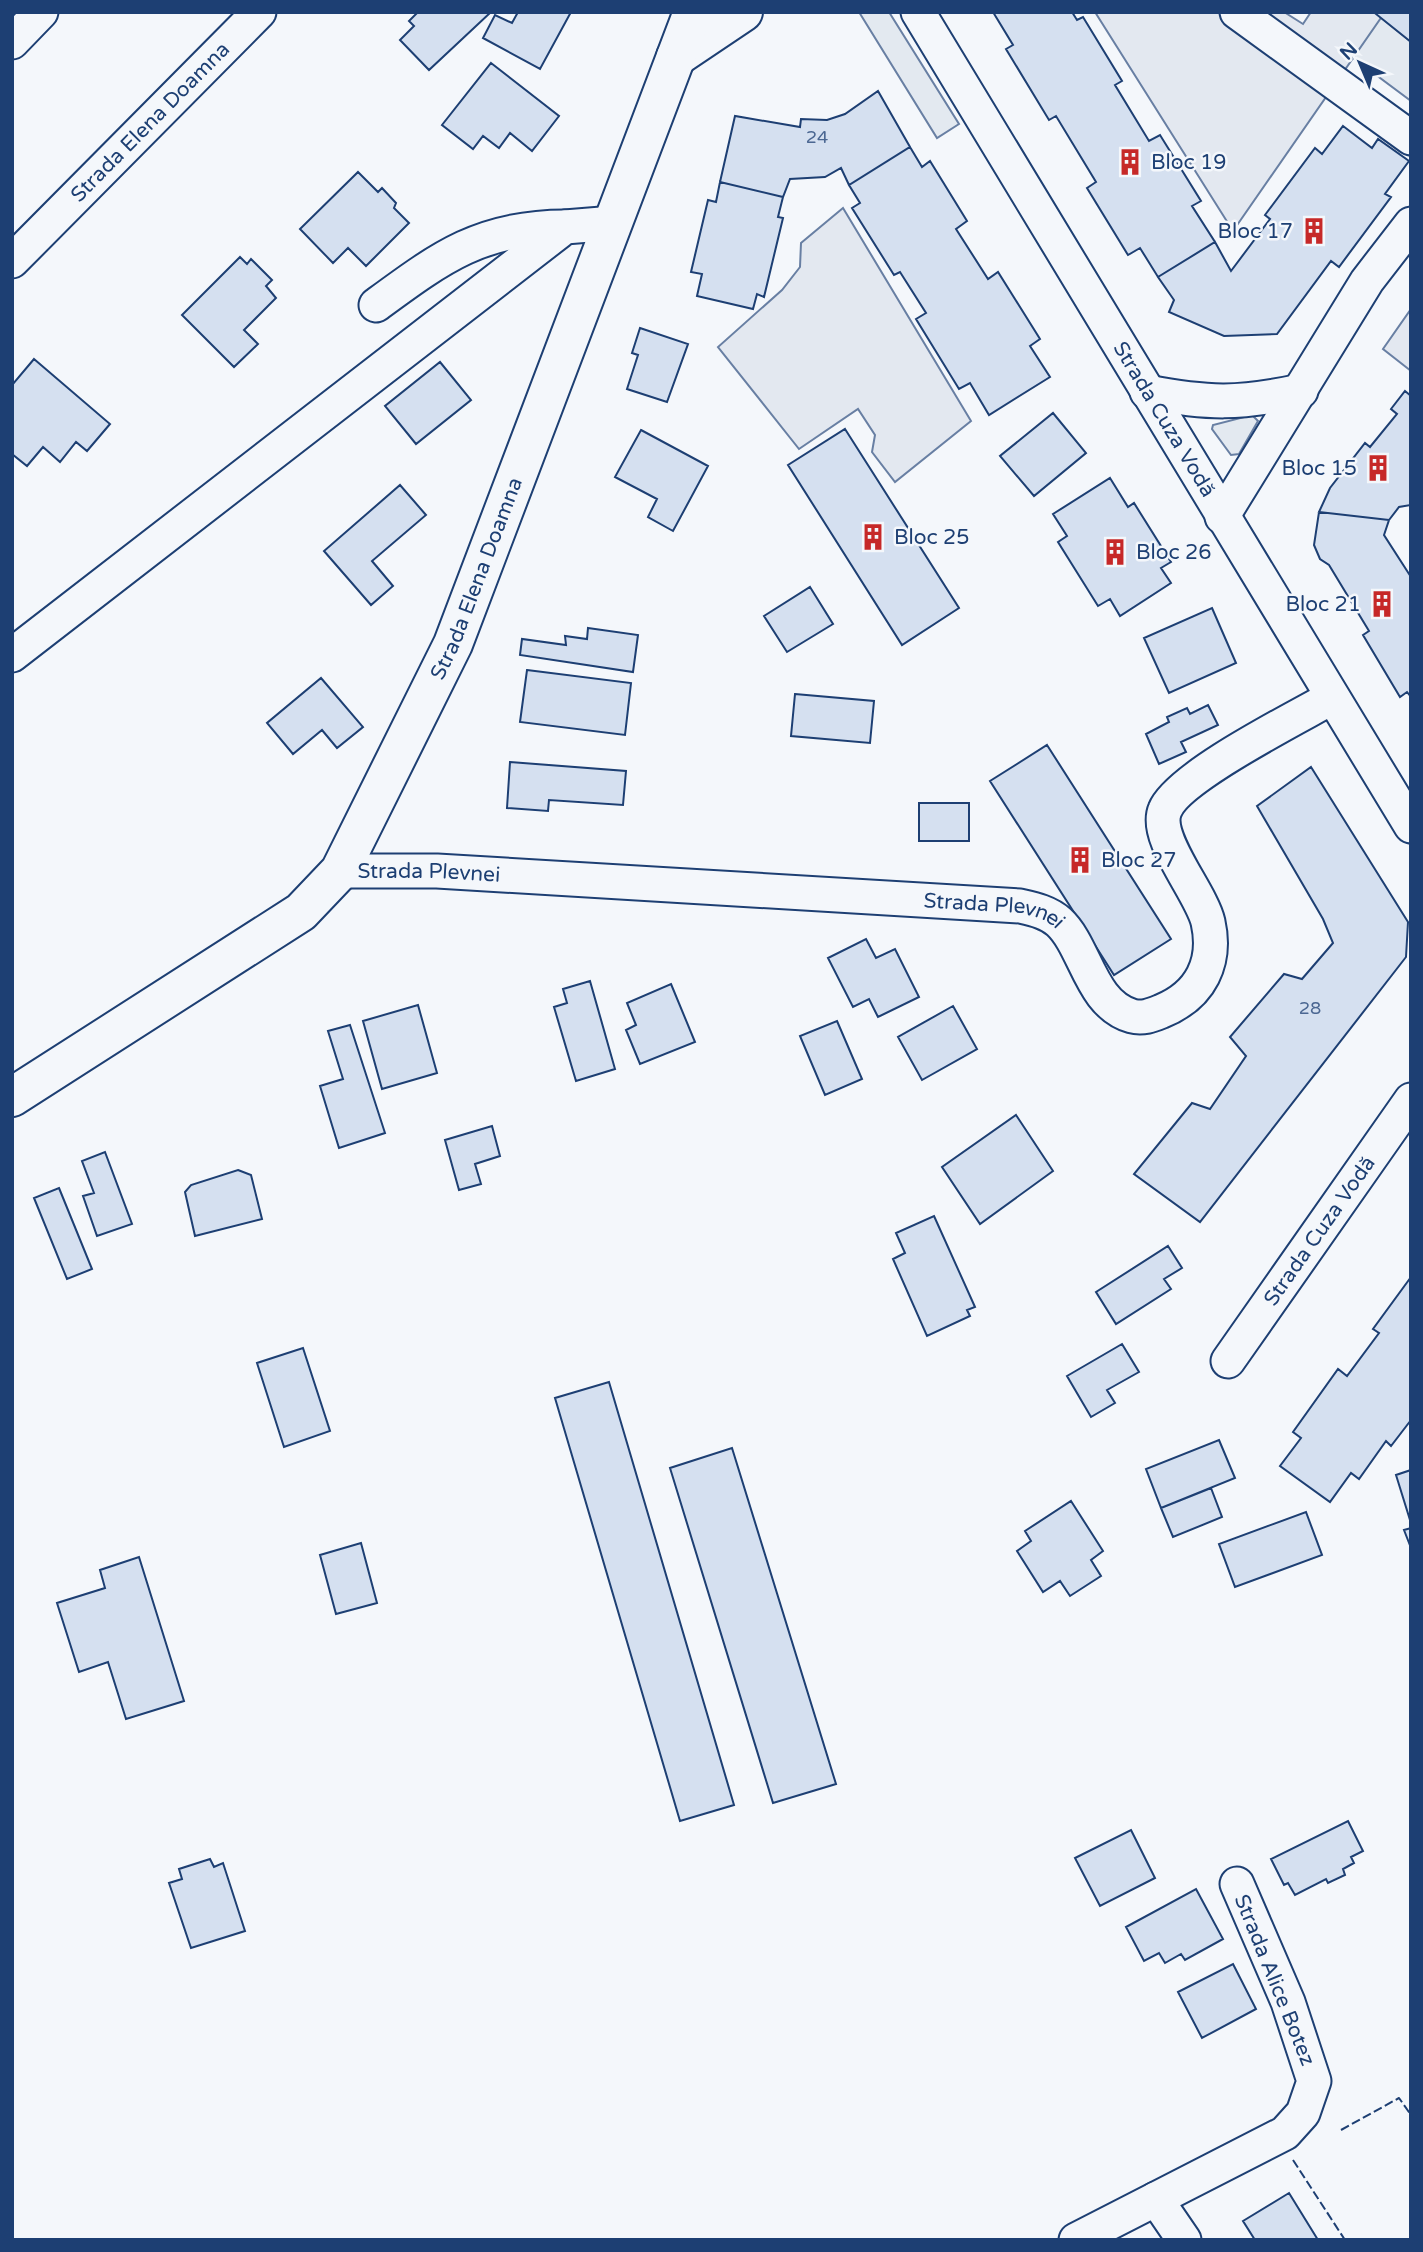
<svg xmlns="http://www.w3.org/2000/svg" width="1423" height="2252" viewBox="0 0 1423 2252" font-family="'Varela Round',sans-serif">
	<rect width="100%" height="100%" fill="#f4f7fb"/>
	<path fill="#e3e9f0" stroke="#687fa3" stroke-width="2" d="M 859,12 L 889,12 L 959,124 L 937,138 Z
		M 1374,12 L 1411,42 L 1411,101 L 1340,48 Z
		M 1252,415 L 1258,421 L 1239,454 L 1231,455 L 1212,429 L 1213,425 Z"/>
	<path fill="#e3e8f0" stroke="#687fa3" stroke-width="2" d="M 1095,12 L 1284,12 L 1303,24 L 1311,12 L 1385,12 L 1233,231 Z
		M 843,208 L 971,421 L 895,482 L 872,452 L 875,435 L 858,409 L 799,449 L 718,347 L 782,290 L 800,267 L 801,243 Z
		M 1411,309 L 1411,371 L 1383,349 Z"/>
	<path fill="#d5e0f0" stroke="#1d3f73" stroke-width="2" d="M 418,12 L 491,12 L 429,70 L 400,40 L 414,26 L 409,21 Z
		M 518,12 L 571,12 L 540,69 L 483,38 L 495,15 L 512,23 Z
		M 993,12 L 1072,12 L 1077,20 L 1083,17 L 1122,81 L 1115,85 L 1149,141 L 1160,135 L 1201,201 L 1192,206 L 1215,242 L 1158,277 L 1140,248 L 1128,255 L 1087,188 L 1096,182 L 1056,116 L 1049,120 L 1006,49 L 1013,45 Z
		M 1378,12 L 1411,12 L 1411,42 L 1376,14 Z
		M 491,63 L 559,116 L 532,151 L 510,133 L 499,148 L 483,136 L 473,149 L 442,125 Z
		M 878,91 L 910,147 L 849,185 L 841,168 L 825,177 L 790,179 L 783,197 L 720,182 L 735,116 L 800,127 L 801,119 L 827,120 L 845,114 Z
		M 1343,126 L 1372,148 L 1378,139 L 1409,161 L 1385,194 L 1391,197 L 1339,267 L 1331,261 L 1277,334 L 1224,336 L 1169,312 L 1174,300 L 1158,277 L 1215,242 L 1231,271 L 1270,219 L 1265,215 L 1315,148 L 1322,154 Z
		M 910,147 L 922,167 L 930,161 L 967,221 L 956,229 L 988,279 L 998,272 L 1040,339 L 1030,346 L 1050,377 L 989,415 L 970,383 L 959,389 L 916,319 L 926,313 L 900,272 L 894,275 L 852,208 L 860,203 L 849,185 Z
		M 358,172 L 378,192 L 382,188 L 396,203 L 394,208 L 409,223 L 366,266 L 348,248 L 333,263 L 300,229 Z
		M 720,182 L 783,197 L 778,217 L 783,218 L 764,297 L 757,294 L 753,309 L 697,296 L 702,274 L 691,272 L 708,200 L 716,202 Z
		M 240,257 L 247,264 L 251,259 L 272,280 L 266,286 L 276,298 L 244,330 L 258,344 L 234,367 L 182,315 Z
		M 640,328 L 688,344 L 667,402 L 627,389 L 638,355 L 632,353 Z
		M 34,359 L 110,424 L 87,451 L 76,442 L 60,462 L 43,447 L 27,466 L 12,454 L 12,385 Z
		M 440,362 L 471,400 L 416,444 L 385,406 Z
		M 1405,391 L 1411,396 L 1411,505 L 1399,507 L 1389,520 L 1319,512 L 1330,488 L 1365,443 L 1370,447 L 1397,414 L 1391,409 Z
		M 1053,413 L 1086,453 L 1034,496 L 1000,456 Z
		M 845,429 L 959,608 L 902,645 L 788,465 Z
		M 641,430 L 708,466 L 673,531 L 648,517 L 657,499 L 615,477 Z
		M 1110,478 L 1128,507 L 1134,503 L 1171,562 L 1161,568 L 1171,583 L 1120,616 L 1110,599 L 1098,606 L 1058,542 L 1067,536 L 1053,514 Z
		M 400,485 L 426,515 L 372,561 L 393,586 L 371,605 L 324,551 Z
		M 1319,512 L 1389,520 L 1384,535 L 1411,577 L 1411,697 L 1407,692 L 1400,697 L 1363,635 L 1369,631 L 1329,565 L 1320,559 L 1314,545 Z
		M 810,587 L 833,624 L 787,652 L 764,616 Z
		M 1212,608 L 1236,663 L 1169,693 L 1144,638 Z
		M 588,628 L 638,635 L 633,672 L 520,655 L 522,639 L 566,645 L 565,636 L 587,639 Z
		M 527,670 L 631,683 L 625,735 L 520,722 Z
		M 321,678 L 363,727 L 337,748 L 322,730 L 293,754 L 267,723 Z
		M 795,694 L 874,701 L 870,743 L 791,736 Z
		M 1208,705 L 1218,725 L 1181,742 L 1186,752 L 1159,764 L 1146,734 L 1169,722 L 1167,717 L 1187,708 L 1190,714 Z
		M 1047,745 L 1171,939 L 1114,975 L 990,781 Z
		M 510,762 L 626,771 L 623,805 L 549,800 L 548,811 L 507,808 Z
		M 1311,767 L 1408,922 L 1406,957 L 1200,1222 L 1134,1174 L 1192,1103 L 1210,1109 L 1246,1056 L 1230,1037 L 1284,974 L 1302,979 L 1333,943 L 1323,919 L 1257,806 Z
		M 919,803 L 969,803 L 969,841 L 919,841 Z
		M 866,939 L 876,958 L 895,949 L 919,997 L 878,1017 L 869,999 L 853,1007 L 828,958 Z
		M 590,981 L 615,1069 L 576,1081 L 554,1007 L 567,1003 L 563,989 Z
		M 671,984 L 695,1042 L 640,1064 L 626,1030 L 636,1025 L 627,1003 Z
		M 418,1005 L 437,1073 L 382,1089 L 363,1021 Z
		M 953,1006 L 977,1049 L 922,1080 L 898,1037 Z
		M 837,1021 L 862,1079 L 825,1095 L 800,1036 Z
		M 350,1025 L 385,1133 L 339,1148 L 320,1086 L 343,1079 L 328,1031 Z
		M 1016,1115 L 1053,1171 L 980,1224 L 942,1167 Z
		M 492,1126 L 500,1156 L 475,1164 L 481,1184 L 459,1190 L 445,1140 Z
		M 105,1152 L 132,1224 L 97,1236 L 83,1196 L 94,1193 L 82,1161 Z
		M 238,1170 L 251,1175 L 262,1219 L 195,1236 L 185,1192 L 191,1185 Z
		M 59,1188 L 92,1269 L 67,1279 L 34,1198 Z
		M 934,1216 L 975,1307 L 967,1310 L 970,1316 L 927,1336 L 893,1259 L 905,1253 L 896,1233 Z
		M 1168,1246 L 1182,1268 L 1164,1279 L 1171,1289 L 1116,1324 L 1096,1292 Z
		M 1411,1277 L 1411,1420 L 1391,1446 L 1386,1441 L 1359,1479 L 1351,1473 L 1330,1502 L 1280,1466 L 1301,1438 L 1293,1432 L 1338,1369 L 1347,1376 L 1379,1333 L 1373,1329 Z
		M 1122,1344 L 1139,1372 L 1107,1390 L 1115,1403 L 1091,1417 L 1067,1376 Z
		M 303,1348 L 330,1431 L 284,1447 L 257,1363 Z
		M 609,1382 L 734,1805 L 680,1821 L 555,1398 Z
		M 1219,1440 L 1235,1478 L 1161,1508 L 1146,1469 Z
		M 732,1448 L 836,1784 L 773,1803 L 670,1468 Z
		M 1411,1470 L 1411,1520 L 1410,1520 L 1396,1475 Z
		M 1211,1488 L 1222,1517 L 1173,1537 L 1161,1508 Z
		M 1071,1501 L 1103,1551 L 1091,1560 L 1101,1576 L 1070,1596 L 1060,1581 L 1043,1592 L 1017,1551 L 1031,1541 L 1025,1531 Z
		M 1306,1512 L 1322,1555 L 1235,1587 L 1219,1544 Z
		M 1411,1528 L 1411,1548 L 1404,1530 Z
		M 361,1543 L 377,1603 L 336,1614 L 320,1555 Z
		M 139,1557 L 184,1701 L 126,1719 L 108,1662 L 79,1672 L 57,1603 L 105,1588 L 100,1570 Z
		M 1348,1821 L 1363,1851 L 1351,1857 L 1354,1863 L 1343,1869 L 1345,1875 L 1328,1883 L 1326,1879 L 1295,1895 L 1288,1883 L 1284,1885 L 1271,1859 Z
		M 1131,1830 L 1155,1878 L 1100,1906 L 1075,1858 Z
		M 210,1859 L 214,1867 L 223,1863 L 245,1931 L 191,1948 L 169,1883 L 182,1879 L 179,1869 Z
		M 1196,1889 L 1223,1939 L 1185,1960 L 1181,1954 L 1165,1963 L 1159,1953 L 1144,1961 L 1126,1927 Z
		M 1233,1964 L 1256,2009 L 1202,2038 L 1178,1992 Z
		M 1289,2193 L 1318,2240 L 1255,2240 L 1243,2221 Z"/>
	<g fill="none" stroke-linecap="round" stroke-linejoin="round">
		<defs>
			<g id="street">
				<path id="s1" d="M 918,12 L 1411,826"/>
				<path d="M 1237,12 L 1411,138"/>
				<path d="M 12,42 L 41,12"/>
				<path id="s2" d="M 12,261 L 259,12"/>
				<path d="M 376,305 C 440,258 481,227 565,227"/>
				<path d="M 1147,392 C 1209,404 1239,404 1301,391"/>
				<path d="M 1222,517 L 1367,281 L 1411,224"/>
				<path d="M 12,655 L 565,227 L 614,223"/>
				<path id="s3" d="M 340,871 L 437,871 L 1020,906 C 1033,909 1048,912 1059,922 C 1086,947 1090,1004 1132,1016 C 1143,1019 1152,1015 1162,1011 C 1201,995 1217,962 1208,922 C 1201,892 1153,838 1165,810 C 1178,777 1296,718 1331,698"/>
				<path id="s4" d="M 1228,1361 L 1411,1100"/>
				<path d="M 1156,2199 L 1184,2240"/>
				<path d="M 1076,2240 L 1285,2133 L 1303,2113 L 1314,2081 L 1288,2002 L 1237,1884"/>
			</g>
			<g id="secondary">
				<path d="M 676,57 L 743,12"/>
				<path id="s5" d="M 12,1097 L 301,912 L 340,871 L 453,644 L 693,12"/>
			</g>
		</defs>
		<use href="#street" stroke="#1d3f73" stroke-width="37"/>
		<use href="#secondary" stroke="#1d3f73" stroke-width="42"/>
		<use href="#street" stroke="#f4f7fb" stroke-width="33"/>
		<use href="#secondary" stroke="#f4f7fb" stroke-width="38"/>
		<path stroke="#1d3f73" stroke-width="2" stroke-dasharray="9 3.5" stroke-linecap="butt" d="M 1341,2130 L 1399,2098 L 1411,2115
			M 1293,2160 L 1345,2240"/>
	</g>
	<defs>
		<symbol id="building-bare" viewBox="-9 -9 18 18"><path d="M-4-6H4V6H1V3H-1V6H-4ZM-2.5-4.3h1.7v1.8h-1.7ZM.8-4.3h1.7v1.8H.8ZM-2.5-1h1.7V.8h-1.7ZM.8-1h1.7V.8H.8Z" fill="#c62828" stroke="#f4f7fb" stroke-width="2.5" paint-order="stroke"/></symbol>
	</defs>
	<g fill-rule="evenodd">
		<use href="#building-bare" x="1111" y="143" width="38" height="38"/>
		<use href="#building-bare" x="1295" y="212" width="38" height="38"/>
		<use href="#building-bare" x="1359" y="449" width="38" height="38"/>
		<use href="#building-bare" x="854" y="518" width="38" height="38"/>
		<use href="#building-bare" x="1096" y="533" width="38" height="38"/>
		<use href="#building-bare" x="1363" y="585" width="38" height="38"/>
		<use href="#building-bare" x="1061" y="841" width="38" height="38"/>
	</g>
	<g text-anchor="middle" stroke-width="5" stroke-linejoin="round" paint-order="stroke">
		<g font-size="18" fill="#4b6792">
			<text x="817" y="143">24</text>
			<text x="1310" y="1014">28</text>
		</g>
		<g font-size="21" fill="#1d3f73" stroke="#f4f7fb">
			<text dy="7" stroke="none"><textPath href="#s2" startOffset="196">Strada Elena Doamna</textPath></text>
			<text dy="7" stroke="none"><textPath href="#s1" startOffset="476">Strada Cuza Vodă</textPath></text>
			<text dy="7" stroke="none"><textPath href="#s5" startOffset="723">Strada Elena Doamna</textPath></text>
			<text dy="7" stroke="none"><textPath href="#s3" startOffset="89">Strada Plevnei</textPath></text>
			<text dy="7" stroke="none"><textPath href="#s3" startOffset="656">Strada Plevnei</textPath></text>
			<text dy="7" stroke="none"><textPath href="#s4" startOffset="159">Strada Cuza Vodă</textPath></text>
			<text transform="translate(1275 1980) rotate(68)" y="7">Strada Alice Botez</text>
		</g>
		<g font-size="21" fill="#1d3f73" stroke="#f4f7fb" text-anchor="start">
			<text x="1151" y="169">Bloc 19</text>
			<text x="1293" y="238" text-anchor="end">Bloc 17</text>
			<text x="1357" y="475" text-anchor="end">Bloc 15</text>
			<text x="894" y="544">Bloc 25</text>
			<text x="1136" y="559">Bloc 26</text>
			<text x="1361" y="611" text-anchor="end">Bloc 21</text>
			<text x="1101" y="867">Bloc 27</text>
		</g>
	</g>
	<rect width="1423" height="2252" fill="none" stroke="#1d3f73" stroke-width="28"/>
	<g transform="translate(1360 63) rotate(316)" stroke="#f4f7fb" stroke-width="5" paint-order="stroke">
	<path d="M0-5L12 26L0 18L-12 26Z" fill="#1d3f73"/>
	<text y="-10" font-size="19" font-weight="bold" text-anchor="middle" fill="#1d3f73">N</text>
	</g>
</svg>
